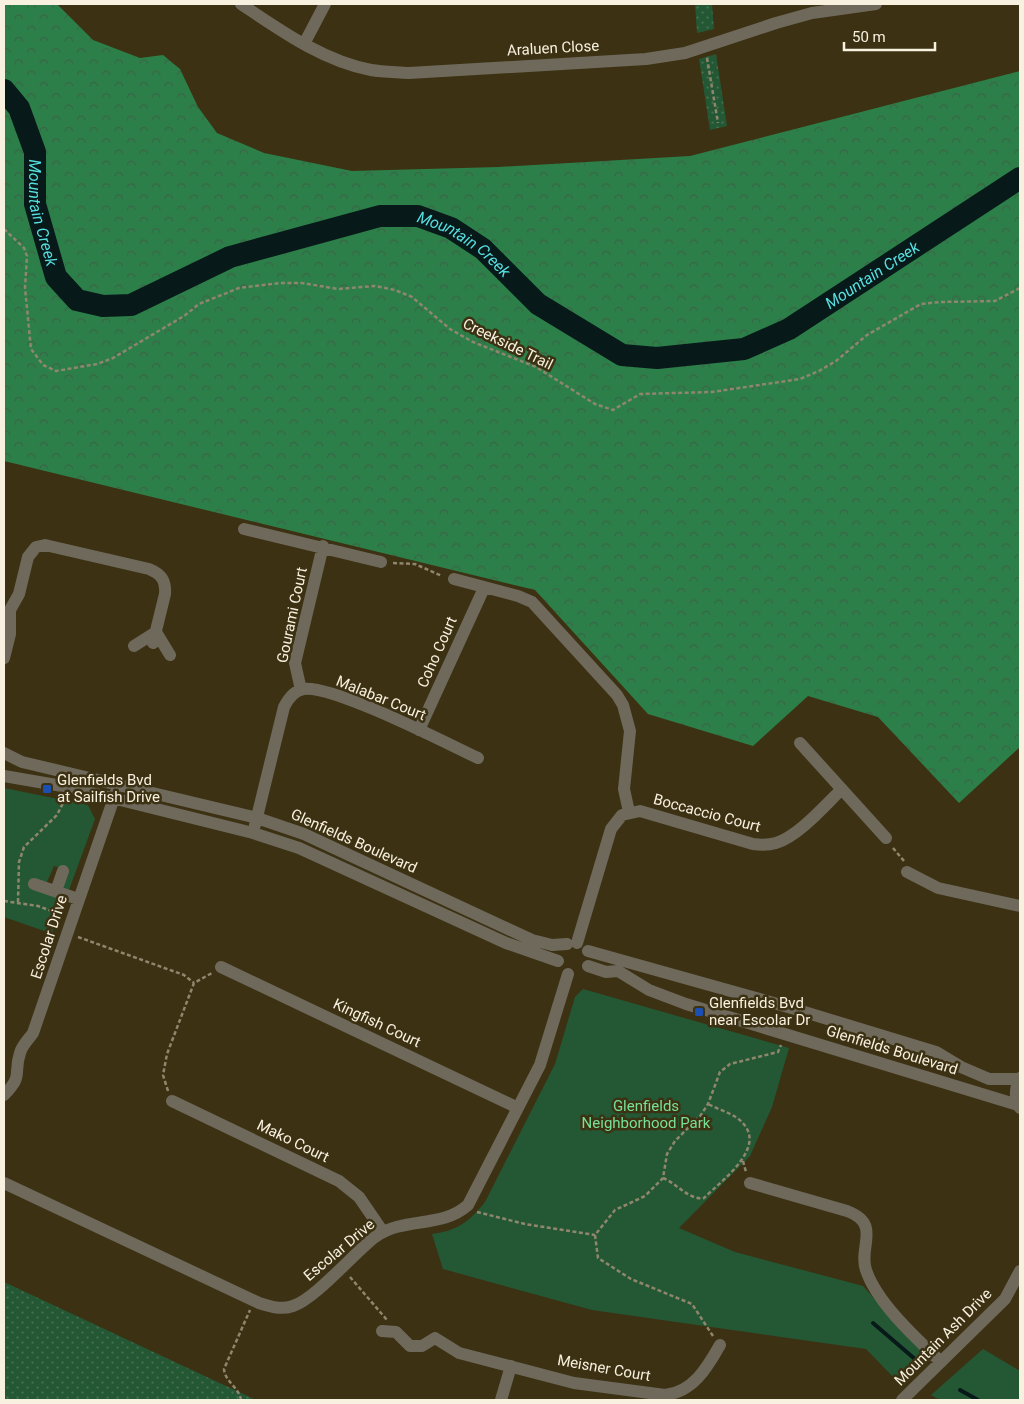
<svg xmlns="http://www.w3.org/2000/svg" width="1024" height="1404" viewBox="0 0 1024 1404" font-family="Roboto,sans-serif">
	<defs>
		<pattern id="grass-dots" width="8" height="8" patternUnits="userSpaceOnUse" patternTransform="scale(1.25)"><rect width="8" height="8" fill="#245834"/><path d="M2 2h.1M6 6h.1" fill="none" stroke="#457051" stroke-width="1.8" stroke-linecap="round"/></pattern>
		<pattern id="forest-crowns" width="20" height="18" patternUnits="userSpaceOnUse" patternTransform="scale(1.25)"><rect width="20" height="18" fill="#2c7f49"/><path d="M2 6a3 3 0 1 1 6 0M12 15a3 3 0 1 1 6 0" fill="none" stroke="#3b6446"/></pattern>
	</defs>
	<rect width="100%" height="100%" fill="#3c3113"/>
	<path fill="url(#grass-dots)" d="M 695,4 L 712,4 L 714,29 L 697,33 Z
		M 716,54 L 727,126 L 710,130 L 699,59 Z
		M 4,1282 L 256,1400 L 4,1400 Z"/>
	<path fill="url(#forest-crowns)" d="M 4,4 L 57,4 L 93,40 L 140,58 L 163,55 L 180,69 L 198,107 L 217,133 L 264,153 L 352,171 L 499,167 L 690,156 L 1020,71 L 1020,747 L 959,803 L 878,717 L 808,696 L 753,746 L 648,714 L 535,590 L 4,461 Z"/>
	<path fill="#245834" d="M 4,788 L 88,805 L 95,819 L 69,890 L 61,887 L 67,870 L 54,866 L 46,884 L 62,899 L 53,927 L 53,934 L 4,917 Z
		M 583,989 L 789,1048 L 772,1107 L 750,1156 L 679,1228 L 735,1252 L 863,1286 L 923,1353 L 895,1379 L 866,1349 L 592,1310 L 443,1269 L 432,1234 C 457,1231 470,1221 485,1202 L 555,1064 L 575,997 Z
		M 983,1349 L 1020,1371 L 1020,1400 L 940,1400 L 931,1395 Z"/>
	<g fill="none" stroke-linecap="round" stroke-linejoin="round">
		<path stroke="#081919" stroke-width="4" d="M 873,1323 L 916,1360
			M 960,1390 L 978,1400"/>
		<path stroke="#081919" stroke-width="22" id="s1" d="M 4,90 L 19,108 L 35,152 L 35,204 L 56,277 L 77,300 L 103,306 L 131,305 L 230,257 L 380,216 L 418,216 L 451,228 L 483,249 L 538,304 L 622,355 L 657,358 L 744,349 L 789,329 L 1020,178"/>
		<path stroke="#8f866e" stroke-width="2.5" stroke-dasharray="4 2.5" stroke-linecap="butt" d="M 707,58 L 718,123
			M 4,229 L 24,248 L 27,256 L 25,288 L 31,349 L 43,365 L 56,371 L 97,364 L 113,358 L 184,316 L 199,304 L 239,288 L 280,283 L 302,283 L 338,289 L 375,286 L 395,290 L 412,297 L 450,329 L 473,342 L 536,367 L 595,404 L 613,410 L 640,394 L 712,392 L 800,379 L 819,371 L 836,361 L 867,335 L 921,304 L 940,302 L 995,301 L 1020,288
			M 393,563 L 415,564 L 442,576
			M 893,848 L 904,861
			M 4,901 L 38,906 L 62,915
			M 18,902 L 19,862 L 24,847 L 57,815 L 65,799
			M 78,937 L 184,975 L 194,983
			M 168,1091 L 163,1075 L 167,1054 L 194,983 L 212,973
			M 743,1161 L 746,1172
			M 663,1178 C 676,1183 690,1201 704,1198 C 722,1180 773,1144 737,1118 C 729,1112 717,1109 708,1104
			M 477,1212 L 525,1224 L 595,1235
			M 350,1277 L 387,1320
			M 713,1336 L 692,1304 L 631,1279 L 598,1258 L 595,1235 L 615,1210 L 645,1196 L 663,1178 L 667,1154 L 675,1141 L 701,1115 L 708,1104 L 720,1072 L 730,1064 L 778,1052 L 781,1045
			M 241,1400 C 239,1387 225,1382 224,1369 L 250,1310"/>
		<path stroke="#6e695b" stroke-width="12" d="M 241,4 C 280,30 323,61 371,70 C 383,72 397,72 409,73 L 646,59 L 685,53 L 776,23 L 812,13 L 876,4
			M 304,44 L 325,4
			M 244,529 L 381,562
			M 454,579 L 518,596 L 532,602 L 617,695 L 623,705 L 630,731 L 624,789 L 629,812
			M 134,646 L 156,632 L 170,655
			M 4,658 L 10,634 L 10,610 L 19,594 L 28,557 L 36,547 L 45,545 L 149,569 C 161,574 166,580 165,594 L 153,643
			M 301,690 L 295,663 L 323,546
			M 419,730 L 484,588
			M 800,743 L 886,838
			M 4,753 L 22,762 L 257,818 L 304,834 L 532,940 L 552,945 L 567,944
			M 4,776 L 68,787 L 253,833 L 299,848 L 506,943 L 558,961
			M 255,825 L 284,707 C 288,699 294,691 303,689 C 332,684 446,743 478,758
			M 907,872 L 938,888 L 1020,906
			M 34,884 L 78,899
			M 56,891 L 63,871
			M 577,943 L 611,829 L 622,815 L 640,811 L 753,844 C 761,845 769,845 776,843 C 799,836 825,805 842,789
			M 588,951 L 788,1007 L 936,1052 L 961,1067 L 989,1079 L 1020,1079
			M 588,966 L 606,972 L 618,971 L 649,990 L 686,1004 L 1018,1105
			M 221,967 L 518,1108
			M 1020,1078 C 1015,1088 1014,1098 1020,1108
			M 4,1095 C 24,1075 13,1074 20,1053 C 22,1045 29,1039 33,1033 L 116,792
			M 172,1101 L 339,1181 L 359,1197 L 383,1232
			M 4,1183 L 259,1303 C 271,1307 281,1310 293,1306 C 315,1299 354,1253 375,1237 C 405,1216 441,1229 468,1205 L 540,1065 L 568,974
			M 750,1183 L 847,1211 C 882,1224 858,1247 866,1270 C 877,1303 916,1338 941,1362
			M 382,1331 L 396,1332 L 410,1346 L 422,1346 L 435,1338 L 459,1353 L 574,1383 L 665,1395 C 693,1392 707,1368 720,1345
			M 501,1400 L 511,1366
			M 902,1400 L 1005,1299 L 1020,1271"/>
	</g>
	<g fill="#1a4fb4" stroke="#3c3113" stroke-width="2">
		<rect x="42" y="784" width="10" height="10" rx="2.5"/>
		<rect x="694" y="1007" width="10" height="10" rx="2.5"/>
	</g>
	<g text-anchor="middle" stroke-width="5" stroke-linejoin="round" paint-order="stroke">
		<g font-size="15" fill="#f8f1e0" stroke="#3c3113">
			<text transform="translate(553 48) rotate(-3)" y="5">Araluen Close</text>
			<text transform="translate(508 344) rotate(26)" y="5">Creekside Trail</text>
			<text transform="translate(292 615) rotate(-78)" y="5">Gourami Court</text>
			<text transform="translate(437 652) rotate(-66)" y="5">Coho Court</text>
			<text transform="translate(381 698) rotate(22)" y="5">Malabar Court</text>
			<text transform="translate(707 813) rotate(15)" y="5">Boccaccio Court</text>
			<text transform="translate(354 841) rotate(24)" y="5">Glenfields Boulevard</text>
			<text transform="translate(49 937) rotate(-72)" y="5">Escolar Drive</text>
			<text transform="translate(377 1023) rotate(25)" y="5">Kingfish Court</text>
			<text transform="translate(892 1050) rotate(17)" y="5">Glenfields Boulevard</text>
			<text transform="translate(293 1141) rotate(26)" y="5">Mako Court</text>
			<text transform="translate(339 1250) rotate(-40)" y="5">Escolar Drive</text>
			<text transform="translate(943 1337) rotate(-45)" y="5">Mountain Ash Drive</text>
			<text transform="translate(604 1368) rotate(10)" y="5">Meisner Court</text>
		</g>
		<g font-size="15" fill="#f8f1e0" stroke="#3c3113" text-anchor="start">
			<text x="57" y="785">Glenfields Bvd<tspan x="57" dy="17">at Sailfish Drive</tspan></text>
			<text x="709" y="1008">Glenfields Bvd<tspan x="709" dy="17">near Escolar Dr</tspan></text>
		</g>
		<g font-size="15" fill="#76e196" stroke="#3c3113">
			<text x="646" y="1111">Glenfields<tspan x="646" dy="17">Neighborhood Park</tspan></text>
		</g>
		<g font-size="16" font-style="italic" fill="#56dfe1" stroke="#3c3113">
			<text dy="6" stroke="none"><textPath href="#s1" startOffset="132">Mountain Creek</textPath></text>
			<text dy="6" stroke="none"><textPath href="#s1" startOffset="642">Mountain Creek</textPath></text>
			<text dy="6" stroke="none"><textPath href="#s1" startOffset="1108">Mountain Creek</textPath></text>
		</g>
	</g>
	<rect width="1024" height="1404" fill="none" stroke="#f8f1e0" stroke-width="10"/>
	<path d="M844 42v8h91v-8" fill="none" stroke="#f8f1e0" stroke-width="2.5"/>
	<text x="852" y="42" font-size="15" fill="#f8f1e0" stroke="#3c3113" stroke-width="4" paint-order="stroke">50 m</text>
</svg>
